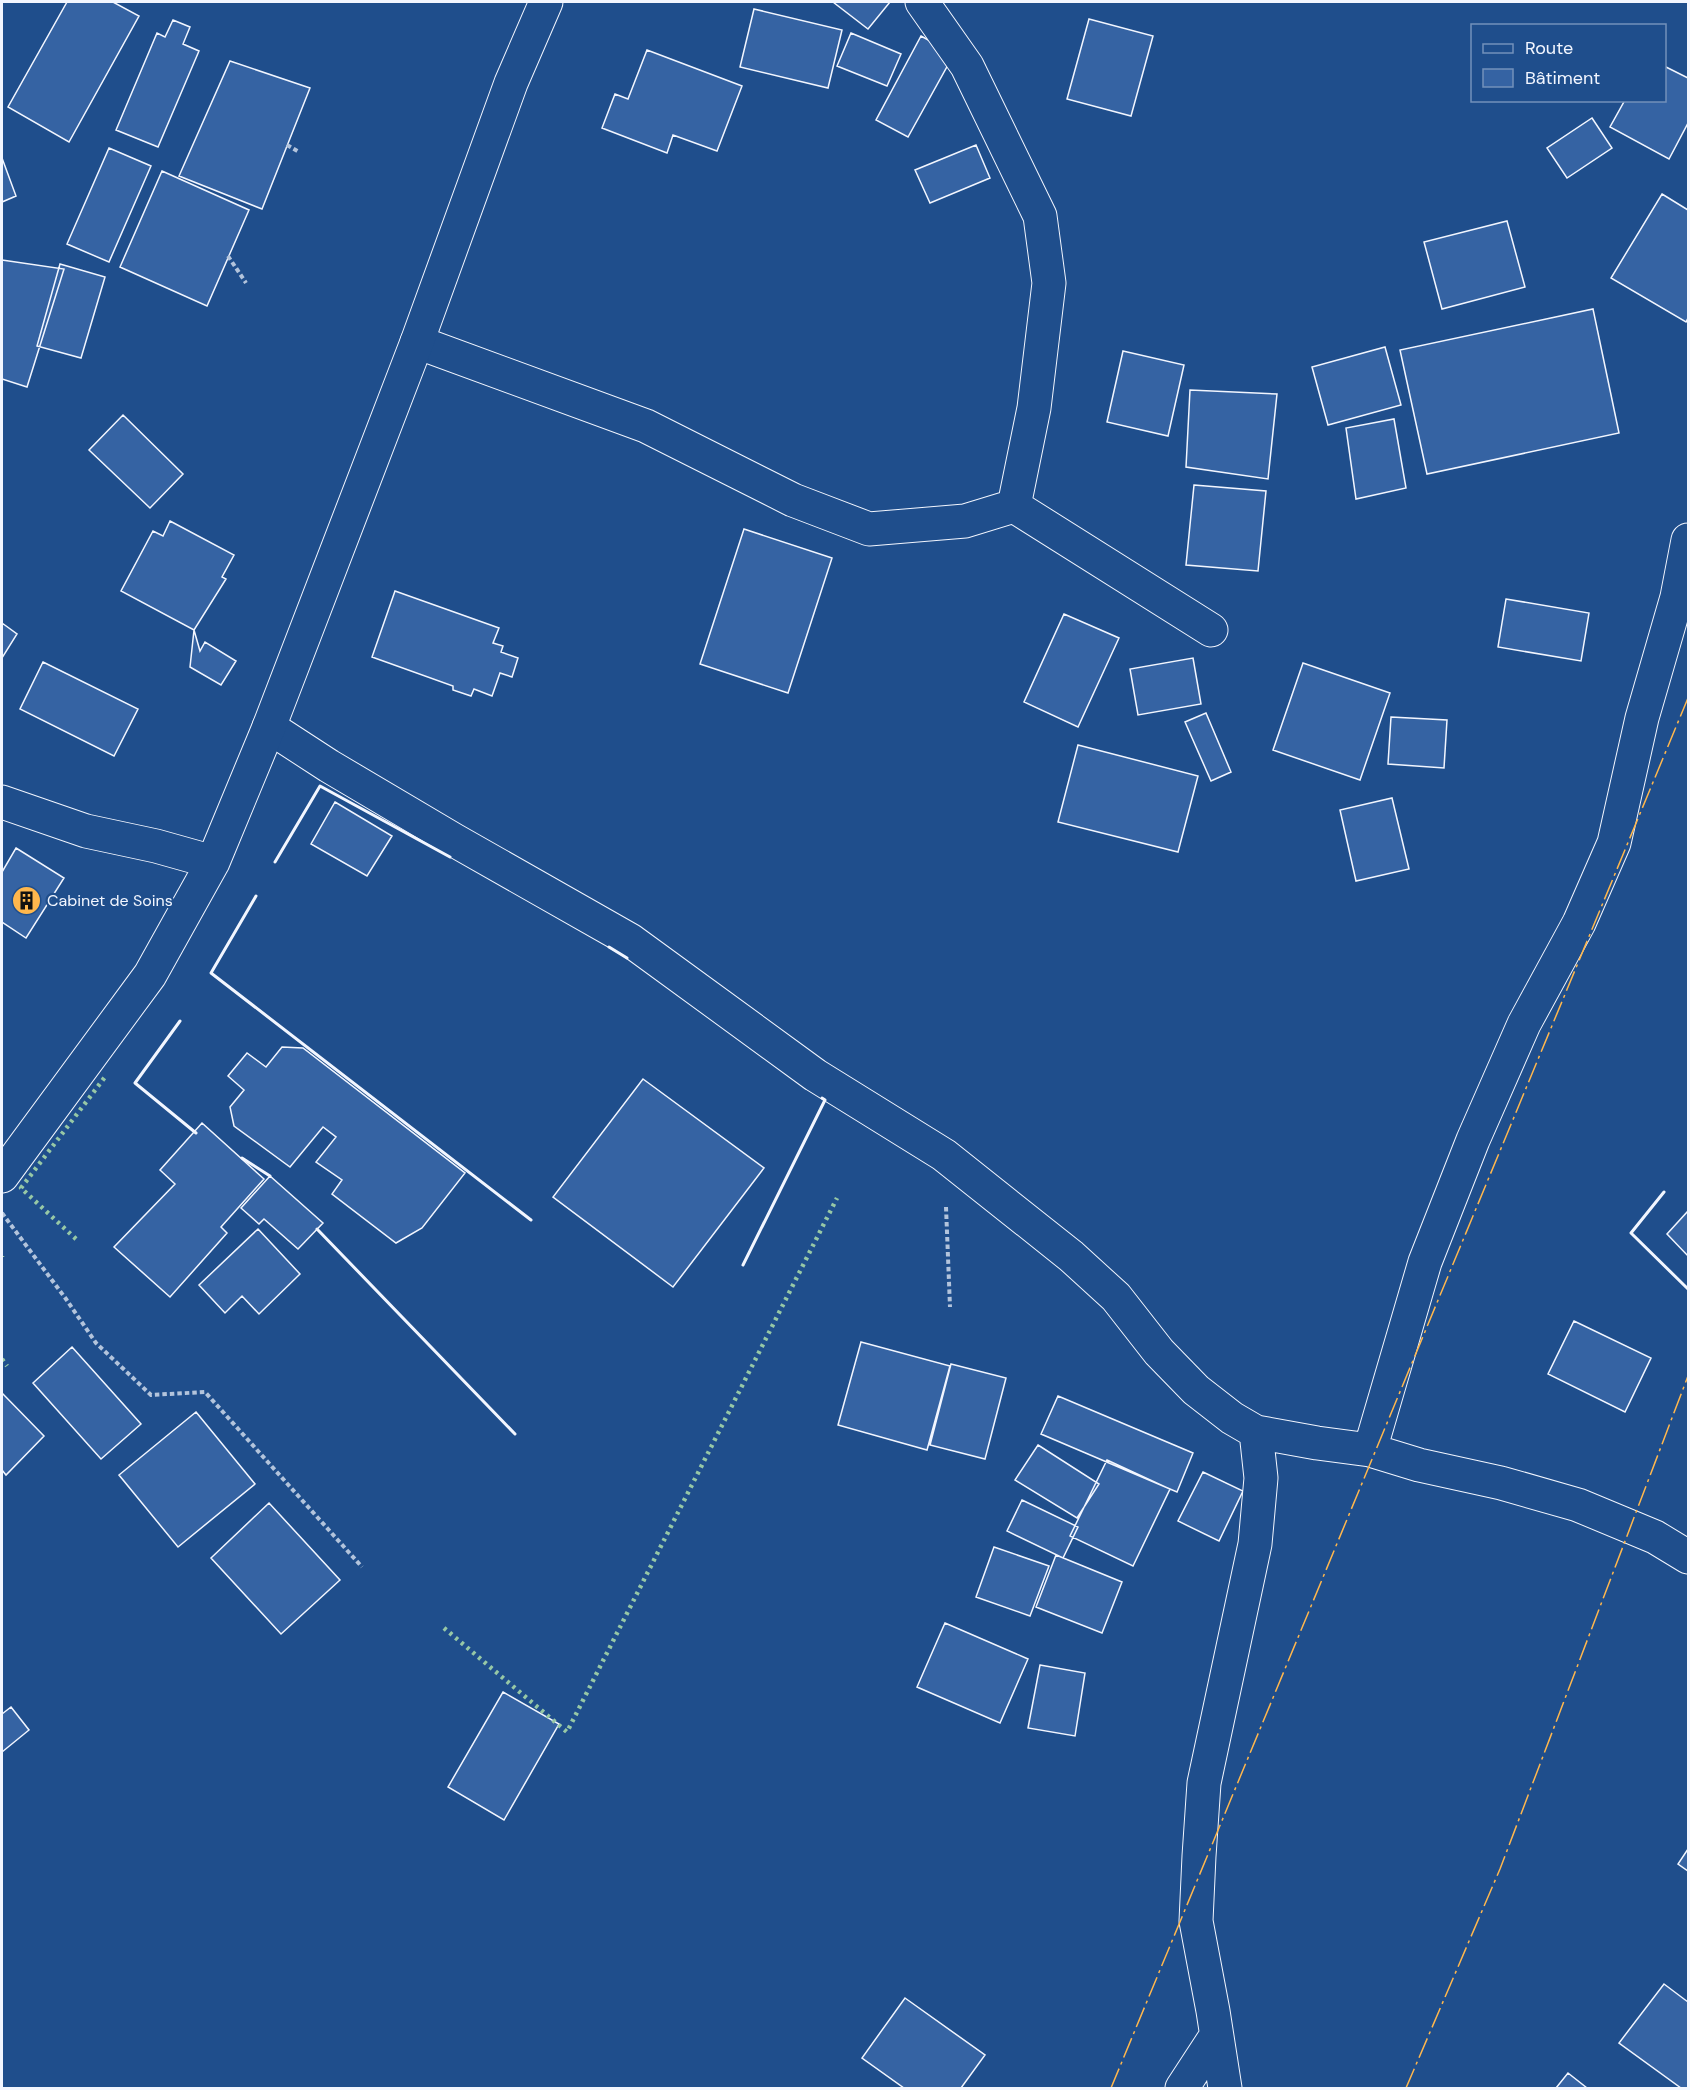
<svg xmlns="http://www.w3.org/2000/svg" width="1690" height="2090" viewBox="0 0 1690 2090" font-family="'DM Sans',sans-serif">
	<rect width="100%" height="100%" fill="#1f4e8c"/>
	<path fill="#3563a3" stroke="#f2f6ff" stroke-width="1.5" d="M 67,2 L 113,2 L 139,16 L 69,142 L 8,107 Z
		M 833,2 L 890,2 L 868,29 Z
		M 754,9 L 842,30 L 828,88 L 740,67 Z
		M 1089,19 L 1153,36 L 1131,116 L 1067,99 Z
		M 173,20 L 190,27 L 183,44 L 199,51 L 158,147 L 116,130 L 157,33 L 165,37 Z
		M 851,33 L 901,54 L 887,86 L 837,66 Z
		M 921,36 L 954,54 L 908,137 L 876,120 Z
		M 647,50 L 742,86 L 717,151 L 673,135 L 667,153 L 602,128 L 615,94 L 628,99 Z
		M 230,61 L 310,88 L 262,209 L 179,176 Z
		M 1664,66 L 1688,78 L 1688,123 L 1669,159 L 1610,127 L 1625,100 L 1664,100 Z
		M 1592,118 L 1612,148 L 1567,178 L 1547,148 Z
		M 976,145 L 990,178 L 930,203 L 915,170 Z
		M 109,148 L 151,166 L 109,262 L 67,244 Z
		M 2,158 L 16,196 L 2,202 Z
		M 162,171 L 249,210 L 207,306 L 120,267 Z
		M 1662,194 L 1688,210 L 1688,318 L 1686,322 L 1611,278 Z
		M 1507,221 L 1525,287 L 1442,309 L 1424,242 Z
		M 2,260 L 64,269 L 27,387 L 2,379 Z
		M 60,264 L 105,277 L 81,358 L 37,346 Z
		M 1593,309 L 1619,433 L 1427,474 L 1400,350 Z
		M 1385,347 L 1401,405 L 1328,425 L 1312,367 Z
		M 1123,351 L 1184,365 L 1168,436 L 1107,422 Z
		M 1190,390 L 1277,394 L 1268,479 L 1186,467 Z
		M 123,415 L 183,474 L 150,508 L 89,450 Z
		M 1394,419 L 1406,488 L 1356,499 L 1346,428 Z
		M 1194,485 L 1266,491 L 1258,571 L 1186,565 Z
		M 170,521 L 234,555 L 222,577 L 226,579 L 194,630 L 121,591 L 153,531 L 163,536 Z
		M 744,529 L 832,558 L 788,693 L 700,664 Z
		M 395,591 L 499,628 L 493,643 L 503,646 L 501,652 L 518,658 L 512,677 L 500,673 L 492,696 L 474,689 L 471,696 L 453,690 L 453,686 L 372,657 Z
		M 1506,599 L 1589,613 L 1581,661 L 1498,647 Z
		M 1064,614 L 1119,638 L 1078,727 L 1024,702 Z
		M 2,623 L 17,634 L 2,658 Z
		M 194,630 L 200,651 L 205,642 L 236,661 L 221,685 L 190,667 Z
		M 1193,658 L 1201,704 L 1138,715 L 1130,669 Z
		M 43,662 L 138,709 L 114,756 L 20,709 Z
		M 1303,663 L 1390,693 L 1360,780 L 1273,750 Z
		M 1206,713 L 1231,772 L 1211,781 L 1185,722 Z
		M 1391,717 L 1447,720 L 1444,768 L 1388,764 Z
		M 1078,745 L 1198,776 L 1178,852 L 1058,822 Z
		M 1392,798 L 1409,869 L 1356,881 L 1340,810 Z
		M 335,802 L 392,836 L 367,876 L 311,844 Z
		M 16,848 L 64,878 L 26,938 L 2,922 L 2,872 Z
		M 282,1047 L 303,1048 L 465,1173 L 422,1228 L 396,1243 L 332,1194 L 342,1180 L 316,1162 L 336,1137 L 323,1127 L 290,1167 L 234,1126 L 230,1107 L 244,1090 L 228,1076 L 247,1053 L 266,1067 Z
		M 643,1079 L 764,1168 L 673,1287 L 553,1197 Z
		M 202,1123 L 264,1179 L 221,1227 L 227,1233 L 170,1297 L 114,1247 L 175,1184 L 160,1170 Z
		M 270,1176 L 323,1223 L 298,1249 L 264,1219 L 259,1224 L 241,1208 Z
		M 1688,1211 L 1688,1256 L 1667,1234 Z
		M 258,1229 L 300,1274 L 259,1314 L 242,1296 L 225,1313 L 199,1285 Z
		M 1574,1321 L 1651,1358 L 1625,1412 L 1548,1374 Z
		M 861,1342 L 950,1366 L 927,1450 L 838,1425 Z
		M 72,1347 L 141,1424 L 101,1459 L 33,1383 Z
		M 951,1364 L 1006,1378 L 985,1459 L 930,1445 Z
		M 2,1393 L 44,1436 L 6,1475 L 2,1470 Z
		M 1058,1396 L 1193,1453 L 1177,1492 L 1041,1434 Z
		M 196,1412 L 255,1484 L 178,1547 L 119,1475 Z
		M 1038,1445 L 1099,1484 L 1077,1518 L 1015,1480 Z
		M 1107,1460 L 1170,1489 L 1133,1566 L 1070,1536 Z
		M 1203,1472 L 1243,1491 L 1219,1541 L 1178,1521 Z
		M 1022,1500 L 1078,1527 L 1063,1558 L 1007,1531 Z
		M 269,1503 L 340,1580 L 281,1634 L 211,1558 Z
		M 994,1547 L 1049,1566 L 1030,1616 L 976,1597 Z
		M 1056,1555 L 1122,1582 L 1102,1633 L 1036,1607 Z
		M 945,1623 L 1028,1659 L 1000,1723 L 917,1687 Z
		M 1040,1665 L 1085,1673 L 1075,1736 L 1028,1728 Z
		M 503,1692 L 559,1724 L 504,1820 L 448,1787 Z
		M 11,1707 L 29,1730 L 2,1752 L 2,1714 Z
		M 1688,1849 L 1688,1871 L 1678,1864 Z
		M 1664,1984 L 1688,2002 L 1688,2088 L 1681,2088 L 1619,2043 Z
		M 905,1998 L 985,2055 L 961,2088 L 904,2088 L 862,2058 Z
		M 1568,2073 L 1587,2088 L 1556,2088 Z"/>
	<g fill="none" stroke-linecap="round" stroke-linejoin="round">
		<defs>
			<path id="street" d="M 922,2 L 967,66 L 1040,216 L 1049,283 L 1034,408 L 1014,506
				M 417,342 L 646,426 L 793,500 L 869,529 L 965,521 L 1014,506 L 1211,630
				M 269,727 L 329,766 L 454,840 L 630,940 L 815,1075 L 944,1155 L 1071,1256 L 1116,1297 L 1159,1352 L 1196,1390 L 1232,1418 L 1256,1432 L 1317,1443 L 1370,1450 L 1419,1465 L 1501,1483 L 1578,1505 L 1655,1537 L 1688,1557
				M 1370,1450 L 1425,1262 L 1473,1140 L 1524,1024 L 1579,923 L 1614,843 L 1642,718 L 1677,597 L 1688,540
				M 1182,2088 L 1216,2036
				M 1225,2088 L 1213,2011 L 1196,1921 L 1199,1856 L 1204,1783 L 1255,1544 L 1261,1478 L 1256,1432"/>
			<path id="secondary" d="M 2,802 L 86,831 L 156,846 L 213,862
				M 2,1176 L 150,975 L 213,862 L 269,727 L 417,342 L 511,83 L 546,2"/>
		</defs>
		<use href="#street" stroke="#f2f6ff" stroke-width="35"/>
		<use href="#secondary" stroke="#f2f6ff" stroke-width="35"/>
		<path stroke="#b3c4dc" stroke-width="4" stroke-dasharray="4.5 3" stroke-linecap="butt" d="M 287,145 L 299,152
			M 228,256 L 246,283
			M 946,1207 L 950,1307
			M 2,1213 L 66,1299 L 96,1343 L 151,1395 L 205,1392 L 362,1567"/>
		<use href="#street" stroke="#1f4e8c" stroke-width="33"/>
		<use href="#secondary" stroke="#1f4e8c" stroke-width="33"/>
		<path stroke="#97c8a6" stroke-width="4.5" stroke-dasharray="3 4.5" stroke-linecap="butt" d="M 76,1239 L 21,1188 L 105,1077
			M 2,1257 L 2,1256
			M 2,1359 L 7,1366
			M 444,1628 L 567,1732 L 837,1198"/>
		<path stroke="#f2f6ff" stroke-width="3" d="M 275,862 L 320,786 L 450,857
			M 256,896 L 211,973 L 531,1220
			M 609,947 L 627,958
			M 180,1021 L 135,1083 L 196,1133
			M 242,1158 L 270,1176
			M 1664,1192 L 1631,1233 L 1688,1289
			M 317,1229 L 515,1434
			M 743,1265 L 825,1100 L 822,1098"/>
		<path stroke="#ffb74d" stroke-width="1.5" stroke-dasharray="21 4.5 3 4.5" stroke-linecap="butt" d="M 1111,2088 L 1688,698
			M 1406,2088 L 1500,1869 L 1688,1376"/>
	</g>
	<defs>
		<symbol id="building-disc" viewBox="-11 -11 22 22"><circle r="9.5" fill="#ffb74d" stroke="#1f4e8c"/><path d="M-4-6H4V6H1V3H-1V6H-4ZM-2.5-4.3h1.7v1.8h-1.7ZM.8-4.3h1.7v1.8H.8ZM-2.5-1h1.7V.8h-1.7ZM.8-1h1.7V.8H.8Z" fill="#111"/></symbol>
	</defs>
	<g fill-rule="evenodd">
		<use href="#building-disc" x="10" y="884" width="33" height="33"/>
	</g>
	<g text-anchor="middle" stroke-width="4.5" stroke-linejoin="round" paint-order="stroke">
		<g font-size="16" fill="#f2f6ff" stroke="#1f4e8c" text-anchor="start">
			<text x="47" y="906">Cabinet de Soins</text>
		</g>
	</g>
	<rect width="1690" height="2090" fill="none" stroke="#f2f6ff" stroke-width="6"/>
	<rect x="1471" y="24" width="195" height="78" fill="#1f4e8c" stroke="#7391ba" stroke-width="1.5"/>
	<rect x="1483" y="44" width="30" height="9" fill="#1f4e8c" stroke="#7391ba" stroke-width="1.5"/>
	<text x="1525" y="54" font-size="18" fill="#f2f6ff">Route</text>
	<rect x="1483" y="69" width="30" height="18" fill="#3563a3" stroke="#7391ba" stroke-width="1.5"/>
	<text x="1525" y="84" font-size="18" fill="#f2f6ff">Bâtiment</text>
</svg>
